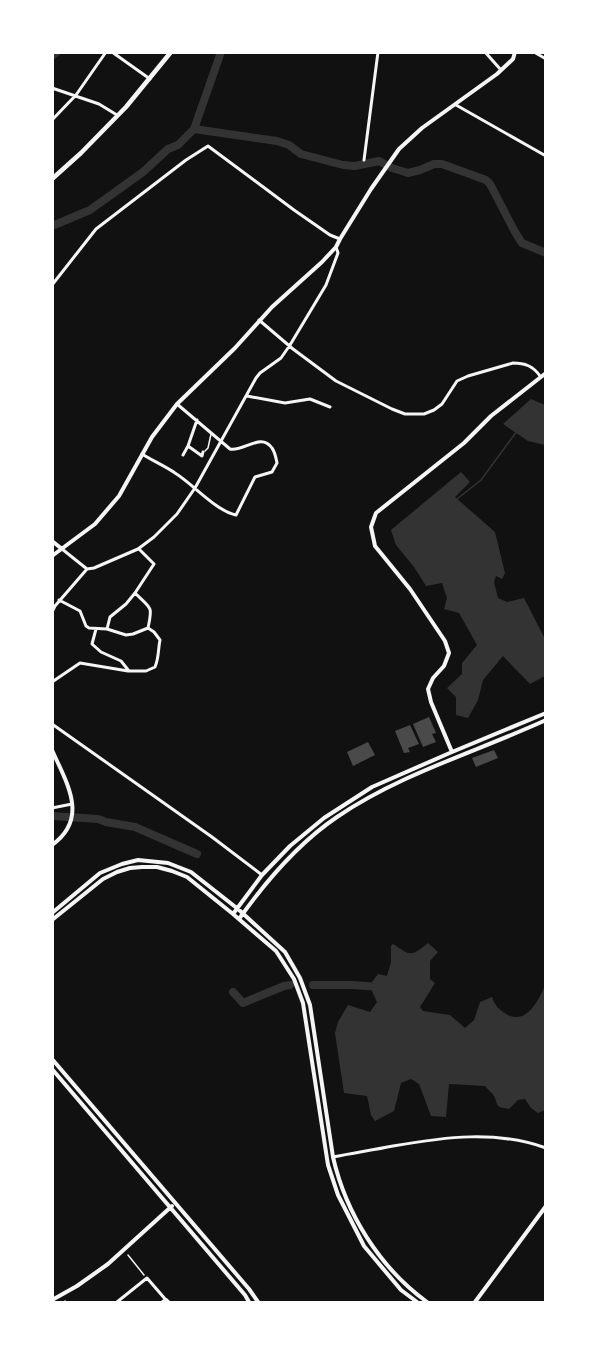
<svg xmlns="http://www.w3.org/2000/svg" width="598" height="1355" viewBox="0 0 598 1355" font-family="'Archivo Narrow',sans-serif">
	<rect width="100%" height="100%" fill="#111"/>
	<path fill="#333" d="M 531,399 L 545,405 L 545,445 L 528,441 L 503,424 Z
		M 461,472 L 470,482 L 455,497 L 495,532 L 505,573 L 502,579 L 496,576 L 494,582 L 498,598 L 507,602 L 524,598 L 545,639 L 545,676 L 530,684 L 503,656 L 483,680 L 478,700 L 468,718 L 456,715 L 456,697 L 447,688 L 462,674 L 462,663 L 477,645 L 459,613 L 444,609 L 447,598 L 442,583 L 426,586 L 414,567 L 396,545 L 391,530 Z
		M 428,943 L 438,952 L 430,961 L 430,979 L 435,983 L 420,1007 L 423,1011 L 450,1015 L 465,1028 L 474,1020 L 480,1002 L 492,997 C 495,1005 497,1007 503,1012 C 525,1028 538,1002 545,985 L 545,1110 L 538,1113 L 531,1108 L 525,1099 L 518,1100 L 509,1109 C 498,1107 498,1108 495,1098 C 493,1093 488,1090 485,1086 L 449,1084 L 446,1117 L 431,1116 L 419,1084 L 411,1079 L 401,1083 L 394,1111 L 375,1121 L 371,1115 L 367,1096 L 344,1093 L 335,1033 L 338,1022 L 348,1005 L 370,1012 L 377,1002 L 372,991 L 372,982 L 378,974 L 387,976 L 391,962 L 391,946 L 393,944 C 411,956 411,957 428,943 Z"/>
	<g fill="none" stroke-linecap="round" stroke-linejoin="round">
		<path stroke="#333" stroke-width="1.5" d="M 457,499 L 481,480 L 517,431"/>
		<path stroke="#333" stroke-width="8" d="M 52,56 L 57,52
			M 194,129 L 277,141 L 289,145 L 301,154 L 343,165 L 355,166 L 379,161 L 392,168 L 408,173 L 420,170 L 434,164 L 442,164 L 486,180 L 490,184 L 515,232 L 522,243 L 546,253
			M 52,226 L 90,210 L 143,172 L 168,149 L 178,145 L 194,129 L 221,52
			M 52,816 L 98,819 L 106,822 L 135,827 L 197,854
			M 313,985 L 352,985 L 381,987
			M 233,992 L 243,1003 L 284,986 L 290,985"/>
	</g>
	<path fill="#4a4a4a" d="M 429,717 L 436,733 L 432,734 L 436,742 L 423,747 L 413,724 Z
		M 410,725 L 419,744 L 408,748 L 410,752 L 404,753 L 395,731 Z
		M 368,742 L 375,755 L 353,766 L 347,752 Z
		M 494,750 L 498,758 L 476,767 L 472,758 Z"/>
	<g fill="none" stroke-linecap="round" stroke-linejoin="round">
		<path stroke="#f5f5f5" stroke-width="1.5" d="M 128,1255 L 144,1275
			M 65,1301 L 66,1302"/>
		<path stroke="#f5f5f5" stroke-width="1.5" d="M 205,451 L 208,448 L 211,434"/>
		<path stroke="#f5f5f5" stroke-width="3" d="M 112,52 L 150,79
			M 485,52 L 501,70
			M 534,52 L 546,59
			M 52,88 L 99,104 L 117,115
			M 456,105 L 546,156
			M 52,120 L 76,95 L 106,52
			M 364,160 L 378,52
			M 52,285 L 96,229 L 186,160 L 208,146 L 294,210 L 330,235 L 340,239
			M 259,320 L 293,349 L 336,381 L 392,409 L 405,414 L 424,414 L 434,410 L 442,404 L 457,381 L 468,376 L 513,363 C 525,363 533,366 540,376
			M 247,396 L 285,403 L 310,399 L 330,407
			M 188,446 L 197,420
			M 142,454 C 153,461 165,466 175,473 C 193,484 216,511 236,515 L 255,477 L 272,472 L 277,463 C 276,458 275,452 272,448 C 261,432 244,452 230,449 L 177,404
			M 183,455 L 188,446 L 202,456 L 203,452
			M 62,549 L 87,569
			M 135,593 C 151,609 153,605 148,628
			M 59,600 L 80,611 L 86,626 L 89,628 L 107,629 L 126,635 L 133,634 L 148,628 L 154,632 L 160,640 C 158,649 159,658 155,667 L 146,671 L 129,671 L 121,661 L 101,652 L 92,644 L 96,629
			M 52,612 L 55,606 L 87,569 L 94,568 L 138,549 L 154,537 L 177,514 L 195,488 L 256,378 L 260,373 L 281,358 L 290,345 L 326,285 L 338,253 L 336,247
			M 107,629 L 110,617 L 126,604 L 135,593 L 154,564 L 139,549
			M 52,682 L 80,663 L 128,671
			M 52,724 L 212,837 L 262,875
			M 52,808 L 72,804
			M 333,1157 C 353,1153 373,1150 393,1146 C 444,1137 496,1130 546,1148
			M 117,1302 L 147,1278 L 166,1300"/>
		<path stroke="#f5f5f5" stroke-width="4" d="M 52,541 L 62,549
			M 52,556 L 95,524 L 119,496 L 152,437 L 177,404 L 235,348 L 272,307 L 322,262 L 336,247 L 340,239 L 371,189 L 399,149 L 422,128 L 497,74 L 513,59 L 515,52
			M 52,750 C 66,782 90,818 52,845
			M 452,752 L 431,702 L 428,689 L 433,678 L 444,666 L 449,653 L 445,641 L 410,589 L 375,546 L 371,527 L 376,513 L 464,443 L 491,416 L 546,373
			M 52,913 L 100,873 L 122,864 L 138,860 L 168,863 L 191,872 L 238,909 L 285,952 L 300,978 L 310,1005 L 333,1157 C 346,1214 380,1268 427,1302
			M 233,914 L 262,875 L 290,846 L 324,818 L 372,787 L 452,752 L 546,713
			M 239,919 C 266,881 297,844 337,817 C 400,774 476,752 546,720
			M 52,920 L 103,879 L 117,872 L 130,868 L 142,867 L 157,867 L 172,871 L 187,877 L 233,914 L 276,951 L 294,979 L 303,1003 L 328,1165 L 338,1195 L 364,1246 L 401,1290 L 417,1302
			M 52,1059 L 249,1289 L 258,1302
			M 52,1069 L 245,1295 L 249,1302
			M 52,1300 L 77,1286 L 108,1264 L 172,1206
			M 163,1302 L 166,1300 L 168,1302
			M 475,1302 L 546,1206"/>
		<path stroke="#f5f5f5" stroke-width="4.5" d="M 52,179 L 81,153 L 126,107 L 171,52"/>
	</g>
	<rect width="598" height="1355" fill="none" stroke="#ffffff" stroke-width="108"/>
</svg>
